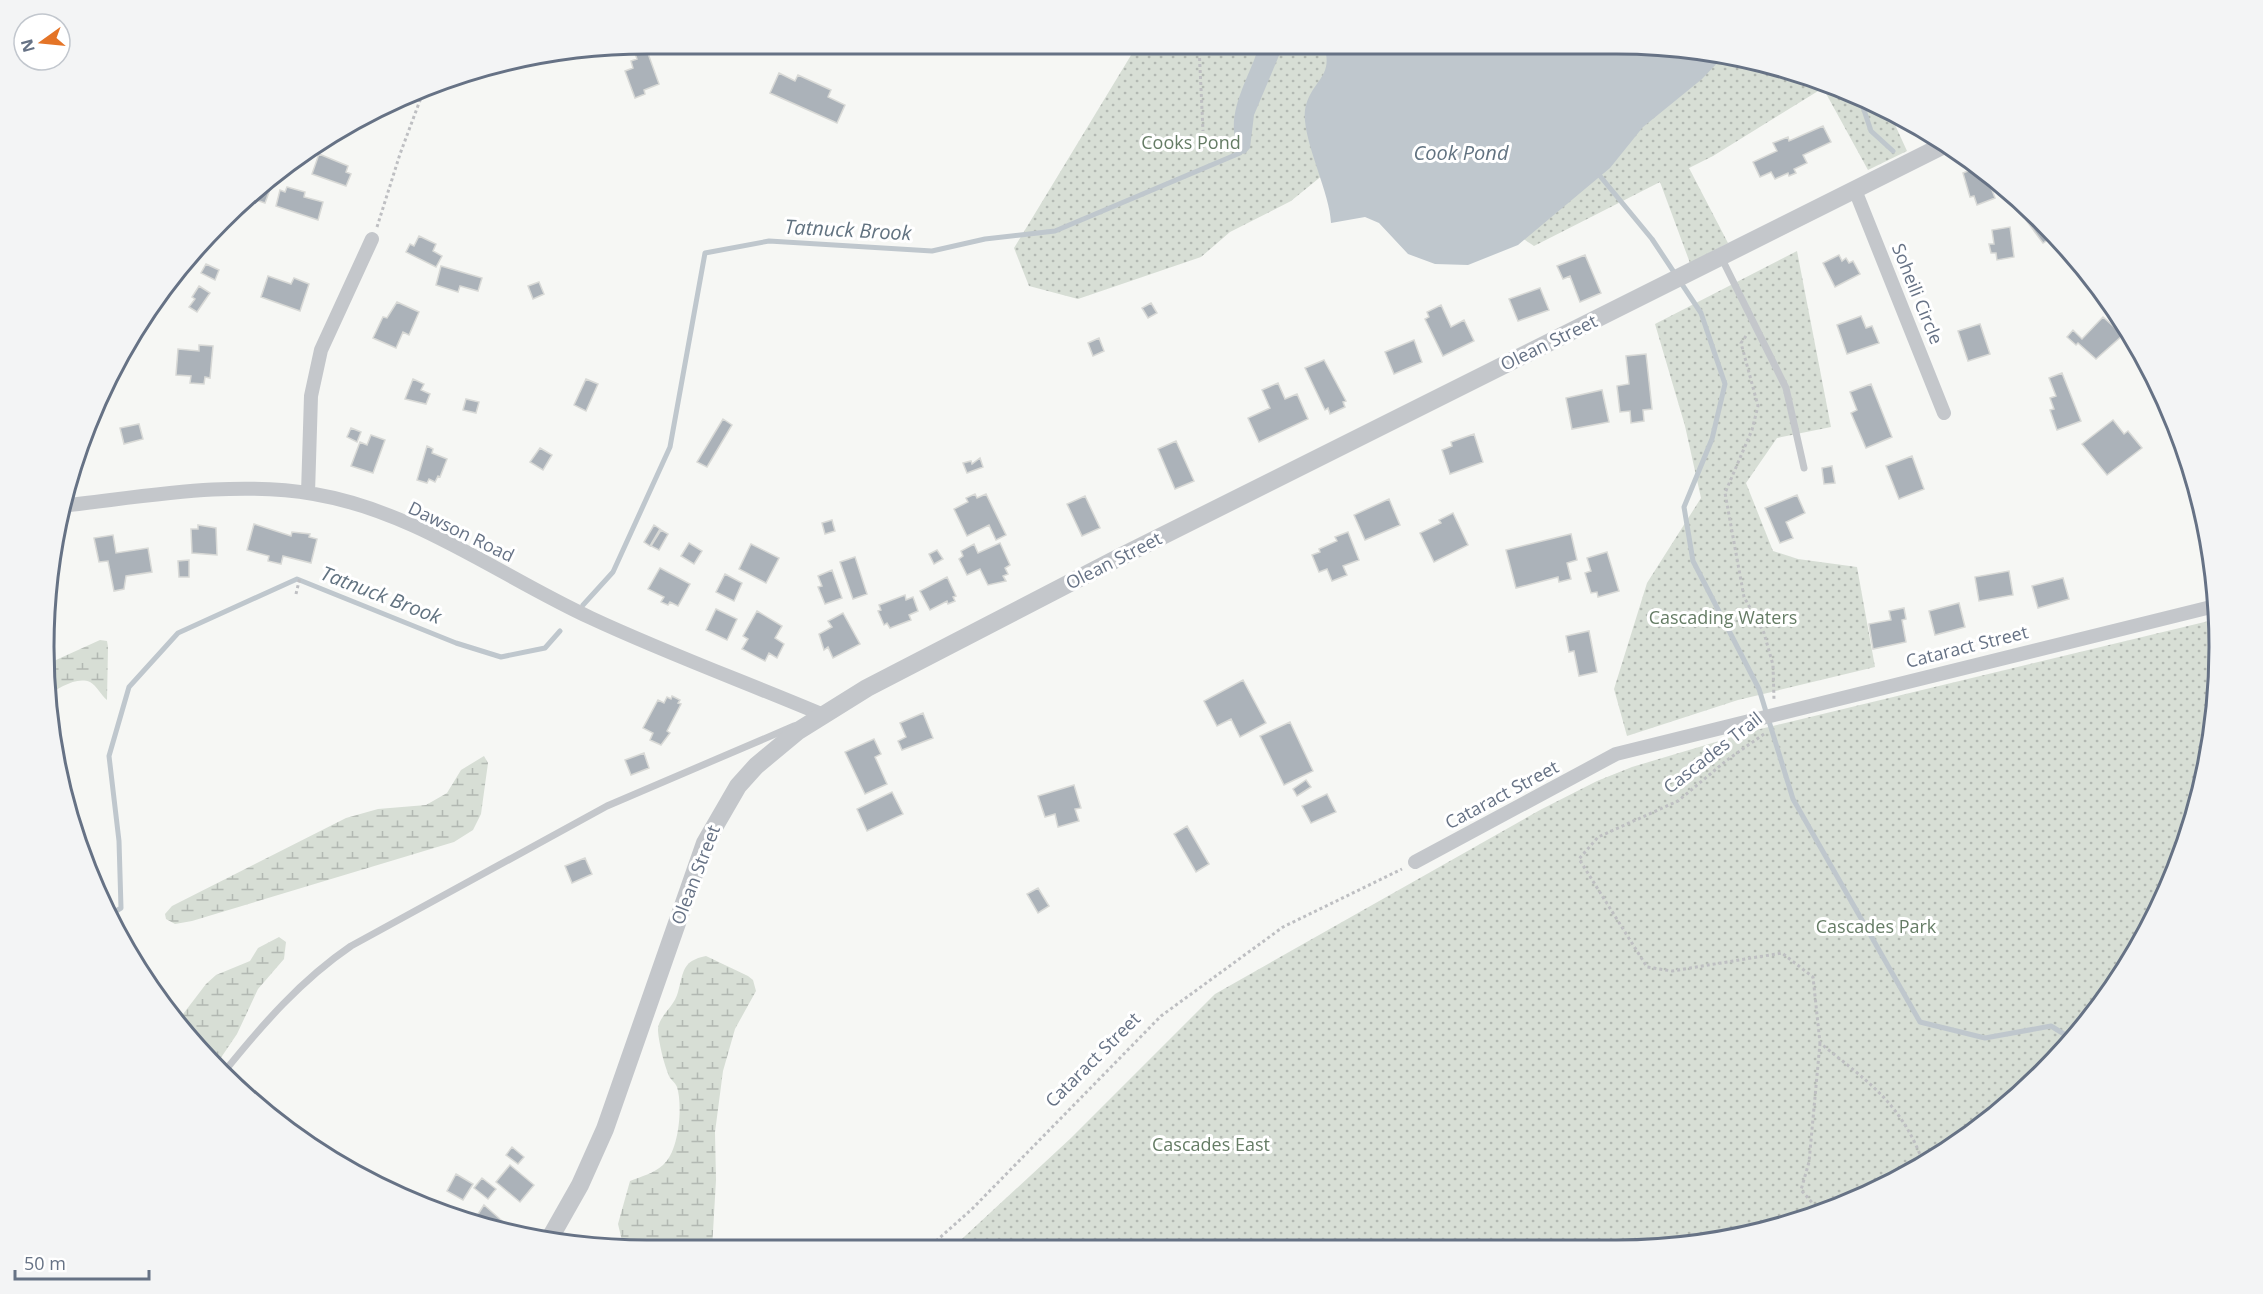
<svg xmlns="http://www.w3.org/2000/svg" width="2263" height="1294" viewBox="0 0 2263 1294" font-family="'Open Sans',sans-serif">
	<defs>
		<pattern id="wetland-marsh" width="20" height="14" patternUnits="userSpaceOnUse" patternTransform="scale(1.5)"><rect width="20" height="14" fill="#d7ded5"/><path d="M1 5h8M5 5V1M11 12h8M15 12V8" fill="none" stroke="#b2b8b2"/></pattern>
		<pattern id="park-dots" width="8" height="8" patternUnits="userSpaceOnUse" patternTransform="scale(1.5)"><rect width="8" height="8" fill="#d7ded5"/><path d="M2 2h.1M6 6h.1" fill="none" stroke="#b2b8b2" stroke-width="1.8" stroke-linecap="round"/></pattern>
	</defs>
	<rect width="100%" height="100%" fill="#f6f7f4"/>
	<path fill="url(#wetland-marsh)" d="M 100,640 L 107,641 L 108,647 L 107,700 C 101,695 97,686 90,682 C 76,676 58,689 46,696 L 45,665 Z
		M 484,756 L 488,763 L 481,814 L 473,830 L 454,842 L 192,921 L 175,924 L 166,919 L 165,914 L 172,906 L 346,818 L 378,809 L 426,805 L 447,793 L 461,770 Z
		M 279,937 L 286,942 L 284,959 L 258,989 L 237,1034 L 216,1065 L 193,1045 L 177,1022 L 206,984 L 216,975 L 250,961 L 258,948 Z
		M 706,956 L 748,976 L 753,980 L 756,991 L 735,1029 L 723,1071 L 715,1132 L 716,1180 L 712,1249 L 624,1249 L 618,1224 L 630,1181 C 642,1176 653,1174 663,1165 C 679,1152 683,1106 677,1087 C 675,1082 671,1080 669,1076 C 664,1064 659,1044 658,1031 C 657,1017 674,1008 678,992 C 684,971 682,961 706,956 Z"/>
	<path fill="url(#park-dots)" d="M 1656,45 L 1810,75 L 1891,116 L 1907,151 L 1868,170 L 1823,88 L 1713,156 L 1689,168 L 1728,243 L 1690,263 L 1660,182 L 1534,246 L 1449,189 L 1329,170 L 1291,201 L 1230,232 L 1201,257 L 1078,299 L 1029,286 L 1014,248 L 1136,47 Z
		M 1797,251 L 1831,427 L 1777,438 L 1746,483 L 1773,551 L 1798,559 L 1857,567 L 1875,667 L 1738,700 L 1627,736 L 1614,689 L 1647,583 L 1701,498 L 1685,426 L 1655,324 Z
		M 2217,619 L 2219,647 L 2208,764 L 2174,878 L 2118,982 L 2042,1074 L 1918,1169 L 1810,1219 L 1656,1249 L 951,1249 L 1071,1138 L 1215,994 L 1540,810 L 1597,781 L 1632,767 L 1756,730 Z"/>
	<path fill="#bfc7cd" d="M 1656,45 L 1722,58 L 1702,79 L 1643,127 L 1610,168 L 1518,245 L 1468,265 L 1435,264 L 1408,254 L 1379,223 L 1365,217 L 1331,223 C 1330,190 1298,133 1306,105 C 1313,80 1334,76 1324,46 Z
		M 1259,46 L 1283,46 L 1254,115 L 1250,148 L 1245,154 L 1240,153 C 1222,116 1248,82 1259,46 Z"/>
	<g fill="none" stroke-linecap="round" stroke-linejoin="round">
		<path stroke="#bfc7cd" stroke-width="5" d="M 1861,101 L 1871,131 L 1893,151
			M 1600,176 L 1652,239 L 1701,313 L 1725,384 L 1712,439 L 1684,507 L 1693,561 L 1759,689 L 1793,799 L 1920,1022 L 1985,1038 L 2051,1026 L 2072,1039
			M 583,605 L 613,572 L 670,447 L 705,253 L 769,241 L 932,251 L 985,239 L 1055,231 L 1240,153 L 1242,146
			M 108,916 L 121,908 L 119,841 L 109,756 L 129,687 L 178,633 L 297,579 L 456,643 L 501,657 L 545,648 L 560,631"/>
	</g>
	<path fill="#abb2b9" stroke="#d8d9d6" stroke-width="1.5" d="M 633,48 L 646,48 L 659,84 L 644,90 L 645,94 L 635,98 L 625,71 L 633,68 L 631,61 L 637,59 Z
		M 779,73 L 795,81 L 798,75 L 831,90 L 828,97 L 845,105 L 837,123 L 770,93 Z
		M 1823,126 L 1831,142 L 1803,155 L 1807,163 L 1794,169 L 1796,173 L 1789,176 L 1788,173 L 1775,179 L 1771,172 L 1760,177 L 1753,162 L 1777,151 L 1773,143 L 1788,137 L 1789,141 Z
		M 319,154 L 348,166 L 346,172 L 351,174 L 346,186 L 312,174 Z
		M 1978,167 L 1986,174 L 1995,198 L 1977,205 L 1974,196 L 1970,197 L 1963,173 Z
		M 265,181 L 272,184 L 265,203 L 247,197 Z
		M 287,187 L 305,192 L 304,197 L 323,202 L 318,220 L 276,206 L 280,190 L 285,192 Z
		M 2035,214 L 2055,235 L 2043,243 L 2026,220 Z
		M 2010,227 L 2014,257 L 1997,260 L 1996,253 L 1991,253 L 1989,244 L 1994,244 L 1992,230 Z
		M 419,236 L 436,244 L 433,251 L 442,256 L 436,267 L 406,252 L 410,244 L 414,246 Z
		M 1585,255 L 1601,293 L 1580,302 L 1570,276 L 1563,279 L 1557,266 Z
		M 1839,255 L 1842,261 L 1846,258 L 1849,263 L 1853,261 L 1860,274 L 1835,287 L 1823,263 Z
		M 206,264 L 219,270 L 215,280 L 201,273 Z
		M 441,266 L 482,278 L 478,291 L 460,286 L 458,292 L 436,285 Z
		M 268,276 L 291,284 L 294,278 L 309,284 L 300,311 L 261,297 Z
		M 539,282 L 544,294 L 533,299 L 528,286 Z
		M 199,286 L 210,293 L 197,312 L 189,307 L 195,299 L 192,297 Z
		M 1540,288 L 1549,310 L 1518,321 L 1509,299 Z
		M 397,302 L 419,312 L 409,335 L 403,332 L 396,348 L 373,338 L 383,317 L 387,318 Z
		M 1151,303 L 1157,313 L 1148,318 L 1142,308 Z
		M 1441,305 L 1451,327 L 1464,320 L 1474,341 L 1443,356 L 1425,319 L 1429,317 L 1427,312 Z
		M 1861,316 L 1866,328 L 1872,326 L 1879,343 L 1847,354 L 1837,325 Z
		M 2103,317 L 2123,335 L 2096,359 L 2078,343 L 2076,345 L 2067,337 L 2073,330 L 2082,339 Z
		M 1980,324 L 1990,354 L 1968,361 L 1958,331 Z
		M 1099,338 L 1104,351 L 1093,356 L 1088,343 Z
		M 1414,340 L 1422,362 L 1394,374 L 1385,352 Z
		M 199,345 L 213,346 L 210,378 L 205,377 L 204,384 L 190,383 L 191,376 L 176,375 L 178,349 L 199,351 Z
		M 1646,354 L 1652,409 L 1643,410 L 1644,421 L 1631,423 L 1630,411 L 1620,412 L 1617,386 L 1629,384 L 1626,356 Z
		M 1324,360 L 1346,401 L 1343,402 L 1345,407 L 1330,414 L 1328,408 L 1325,410 L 1305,368 Z
		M 2062,373 L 2081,421 L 2057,430 L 2050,410 L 2054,409 L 2050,398 L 2056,396 L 2049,378 Z
		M 413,379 L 424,384 L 421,390 L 430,394 L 426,404 L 405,399 Z
		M 586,379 L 598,384 L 586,411 L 574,405 Z
		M 1278,383 L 1285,399 L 1297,394 L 1308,419 L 1259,442 L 1248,418 L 1270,408 L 1262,390 Z
		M 1871,384 L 1892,437 L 1866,448 L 1851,413 L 1857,410 L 1850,392 Z
		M 1602,390 L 1609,422 L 1572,429 L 1566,398 Z
		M 466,399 L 479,402 L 476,413 L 463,410 Z
		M 723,419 L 732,425 L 707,467 L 697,462 Z
		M 2113,420 L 2124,434 L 2128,431 L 2142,448 L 2107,475 L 2082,444 Z
		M 139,424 L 143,439 L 124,444 L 120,428 Z
		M 351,428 L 361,432 L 357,442 L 347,437 Z
		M 1474,434 L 1483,462 L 1450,474 L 1442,450 L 1452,446 L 1451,442 Z
		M 371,435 L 385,440 L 373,473 L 351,466 L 360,442 L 367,445 Z
		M 1176,441 L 1194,481 L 1175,489 L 1158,449 Z
		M 427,446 L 433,449 L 432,453 L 447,459 L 440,477 L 438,476 L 435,482 L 429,479 L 427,483 L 417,480 Z
		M 540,448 L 552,455 L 543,470 L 530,462 Z
		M 1912,456 L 1924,489 L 1899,499 L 1886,466 Z
		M 980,458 L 983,467 L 967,473 L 963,463 L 971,461 L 972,464 Z
		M 1832,466 L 1835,483 L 1824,484 L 1822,468 Z
		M 975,494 L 977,498 L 986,494 L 1006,535 L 996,540 L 989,525 L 967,536 L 954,509 L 968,502 L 966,498 Z
		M 1797,495 L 1805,513 L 1786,522 L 1793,538 L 1780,543 L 1765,508 Z
		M 1085,496 L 1100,528 L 1082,536 L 1067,504 Z
		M 1389,499 L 1400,525 L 1365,540 L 1354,515 Z
		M 1453,513 L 1468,545 L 1434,562 L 1420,533 L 1441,523 L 1439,520 Z
		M 832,520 L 835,531 L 825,534 L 822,523 Z
		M 254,524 L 291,536 L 292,532 L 310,534 L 309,537 L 317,539 L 311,563 L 283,556 L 281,564 L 268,561 L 269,556 L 247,550 Z
		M 198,525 L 216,528 L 217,555 L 192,553 L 191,529 L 198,529 Z
		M 654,525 L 660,529 L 650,546 L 644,542 Z
		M 661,530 L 668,534 L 659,550 L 651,546 Z
		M 1348,532 L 1359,560 L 1343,566 L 1347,575 L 1332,581 L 1327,569 L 1319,572 L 1312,555 L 1320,552 L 1319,549 L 1337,541 L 1335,537 Z
		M 1571,534 L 1577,560 L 1567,563 L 1571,579 L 1559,582 L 1558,577 L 1516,588 L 1506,550 Z
		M 113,535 L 116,553 L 148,548 L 152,572 L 126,576 L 124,589 L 114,591 L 108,561 L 99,562 L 94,538 Z
		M 689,543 L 702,551 L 694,564 L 681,556 Z
		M 1000,543 L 1010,565 L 1005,568 L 1008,574 L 1003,576 L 1006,581 L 988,585 L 980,569 L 967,575 L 959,559 L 963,556 L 961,551 L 974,544 L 978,553 Z
		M 751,544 L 779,558 L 766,583 L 739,569 Z
		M 937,550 L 943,559 L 934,564 L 929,554 Z
		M 52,551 L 52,556 L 57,556 L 58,576 L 49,576 L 48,582 Z
		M 1607,552 L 1619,591 L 1598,597 L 1597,592 L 1591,593 L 1585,573 L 1591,571 L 1587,558 Z
		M 855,557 L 867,594 L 853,599 L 840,562 Z
		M 189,560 L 189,577 L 179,577 L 178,561 Z
		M 660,568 L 690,584 L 678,606 L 670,602 L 668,605 L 661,602 L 664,597 L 648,589 Z
		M 832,570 L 842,598 L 825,604 L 818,587 L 822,586 L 818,576 Z
		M 2009,571 L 2013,595 L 1979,601 L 1975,577 Z
		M 725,574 L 742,583 L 734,601 L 716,592 Z
		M 947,577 L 956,596 L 953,597 L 955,601 L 948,604 L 947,601 L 930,610 L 920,591 Z
		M 2063,578 L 2069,599 L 2038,608 L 2032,586 Z
		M 905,595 L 906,600 L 913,597 L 918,611 L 909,615 L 911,620 L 890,628 L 887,623 L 884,625 L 878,611 L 881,610 L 879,605 Z
		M 1959,603 L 1965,627 L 1935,635 L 1929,611 Z
		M 1904,608 L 1906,619 L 1902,620 L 1906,642 L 1873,649 L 1869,624 L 1891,620 L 1889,611 Z
		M 716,609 L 737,619 L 727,640 L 706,630 Z
		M 757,611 L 782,626 L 775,638 L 784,644 L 777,658 L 769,653 L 765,661 L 742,649 L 748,639 L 743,636 Z
		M 843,613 L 860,644 L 833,658 L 828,647 L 824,650 L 819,634 L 832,627 L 828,621 Z
		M 1589,631 L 1597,672 L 1579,676 L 1574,651 L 1569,652 L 1566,636 Z
		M 1243,680 L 1266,723 L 1240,737 L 1231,719 L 1217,726 L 1204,701 Z
		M 672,696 L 680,700 L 678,703 L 681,704 L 667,731 L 670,733 L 661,745 L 650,740 L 653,733 L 643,728 L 658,700 L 664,703 L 667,697 L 671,699 Z
		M 923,713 L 933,738 L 902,750 L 898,741 L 906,737 L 900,723 Z
		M 1290,722 L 1313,771 L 1284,785 L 1260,736 Z
		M 874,739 L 881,754 L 875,757 L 887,784 L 865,794 L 845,752 Z
		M 644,753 L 649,768 L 631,775 L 625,760 Z
		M 1306,780 L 1311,787 L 1297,796 L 1293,789 Z
		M 1074,785 L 1081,808 L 1075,809 L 1079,821 L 1058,827 L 1055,814 L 1045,817 L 1038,796 Z
		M 892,792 L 903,814 L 867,831 L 857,809 Z
		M 1327,794 L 1336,812 L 1311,823 L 1302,806 Z
		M 1187,826 L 1209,864 L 1196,872 L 1174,834 Z
		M 585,858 L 592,874 L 572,883 L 565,866 Z
		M 1038,888 L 1049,906 L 1038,913 L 1027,894 Z
		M 512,1147 L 524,1157 L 518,1164 L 506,1155 Z
		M 510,1165 L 534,1185 L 520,1202 L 496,1182 Z
		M 456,1174 L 473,1184 L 463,1200 L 447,1191 Z
		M 482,1178 L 496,1189 L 488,1199 L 474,1188 Z
		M 484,1205 L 509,1227 L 507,1229 L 473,1222 Z"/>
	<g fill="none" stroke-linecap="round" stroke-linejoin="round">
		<path stroke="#bebfc2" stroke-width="3" stroke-dasharray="3 3" stroke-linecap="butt" d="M 1199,46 L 1203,131
			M 377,227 L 400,154 L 425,87
			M 1746,336 L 1741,343 L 1758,406 L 1752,430 L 1725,493 L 1744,597 L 1764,633 L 1773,665 L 1774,700
			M 296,594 L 300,577
			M 1764,734 L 1727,760 L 1678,801 L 1598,837 L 1579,859 L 1647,967 L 1672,971 L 1782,953 L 1813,977 L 1820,1043 C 1868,1082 1902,1103 1924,1165
			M 1820,1043 L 1809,1162 L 1801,1190 L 1821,1213
			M 927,1249 L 972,1209 L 1161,1016 L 1283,927 L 1402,869"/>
		<path stroke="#c4c7cb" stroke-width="7" d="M 1721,257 L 1786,388 L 1804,468
			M 224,1072 C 262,1025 301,980 351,946 L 607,806 L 794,726"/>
		<path stroke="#c4c7cb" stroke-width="14" d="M 1855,190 L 1944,413
			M 308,493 L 311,396 L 321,350 L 372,239
			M 61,506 C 144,497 231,480 314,494 C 415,511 500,576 591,618 C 666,653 745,682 821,714
			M 1415,862 L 1616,754 L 2215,606"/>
		<path stroke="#c4c7cb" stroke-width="18" d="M 550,1238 L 580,1185 L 605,1129 L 705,843 L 738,786 L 756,766 L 798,731 L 867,688 L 1120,557 L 1948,143"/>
	</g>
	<g text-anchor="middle" stroke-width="6" stroke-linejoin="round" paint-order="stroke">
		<g font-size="18" fill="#657c65" stroke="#fff">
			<text x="1191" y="149">Cooks Pond</text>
			<text x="1723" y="624">Cascading Waters</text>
			<text x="1876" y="933">Cascades Park</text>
			<text x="1211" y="1151">Cascades East</text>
		</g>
		<g font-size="18" fill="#667285" stroke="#fff">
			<text transform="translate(1917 294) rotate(68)" y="6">Soheili Circle</text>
			<text transform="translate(1549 343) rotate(-26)" y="6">Olean Street</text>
			<text transform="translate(461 532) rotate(26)" y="6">Dawson Road</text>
			<text transform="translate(1114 561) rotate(-27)" y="6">Olean Street</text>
			<text transform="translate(1967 647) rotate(-14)" y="6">Cataract Street</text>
			<text transform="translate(1713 753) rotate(-38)" y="6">Cascades Trail</text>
			<text transform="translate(1502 795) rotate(-28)" y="6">Cataract Street</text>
			<text transform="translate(696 875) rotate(-69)" y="6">Olean Street</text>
			<text transform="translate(1093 1060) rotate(-45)" y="6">Cataract Street</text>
		</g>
		<g font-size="20" font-style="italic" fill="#627381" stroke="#fff">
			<text x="1461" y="160">Cook Pond</text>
			<text transform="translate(848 230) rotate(3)" y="7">Tatnuck Brook</text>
			<text transform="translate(381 595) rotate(21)" y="7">Tatnuck Brook</text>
		</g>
	</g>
	<path d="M0 0H2263V1294H0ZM647 54H1616A593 593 0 0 1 2209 647V647A593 593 0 0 1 1616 1240H647A593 593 0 0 1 54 647V647A593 593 0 0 1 647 54Z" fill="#f3f4f5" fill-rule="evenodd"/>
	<path fill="none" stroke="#667285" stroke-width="3" d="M647 54H1616A593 593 0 0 1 2209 647V647A593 593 0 0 1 1616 1240H647A593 593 0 0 1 54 647V647A593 593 0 0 1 647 54Z"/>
	<g transform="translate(42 42) rotate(255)"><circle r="28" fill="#ffffff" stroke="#c2c7ce" stroke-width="1.5"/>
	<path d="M0-4.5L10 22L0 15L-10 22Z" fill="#e47427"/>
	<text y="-9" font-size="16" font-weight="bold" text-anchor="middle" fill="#667285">N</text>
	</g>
	<path d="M15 1270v9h134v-9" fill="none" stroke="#667285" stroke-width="3"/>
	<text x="24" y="1270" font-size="18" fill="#667285" stroke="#ffffff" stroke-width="4.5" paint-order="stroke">50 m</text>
</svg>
